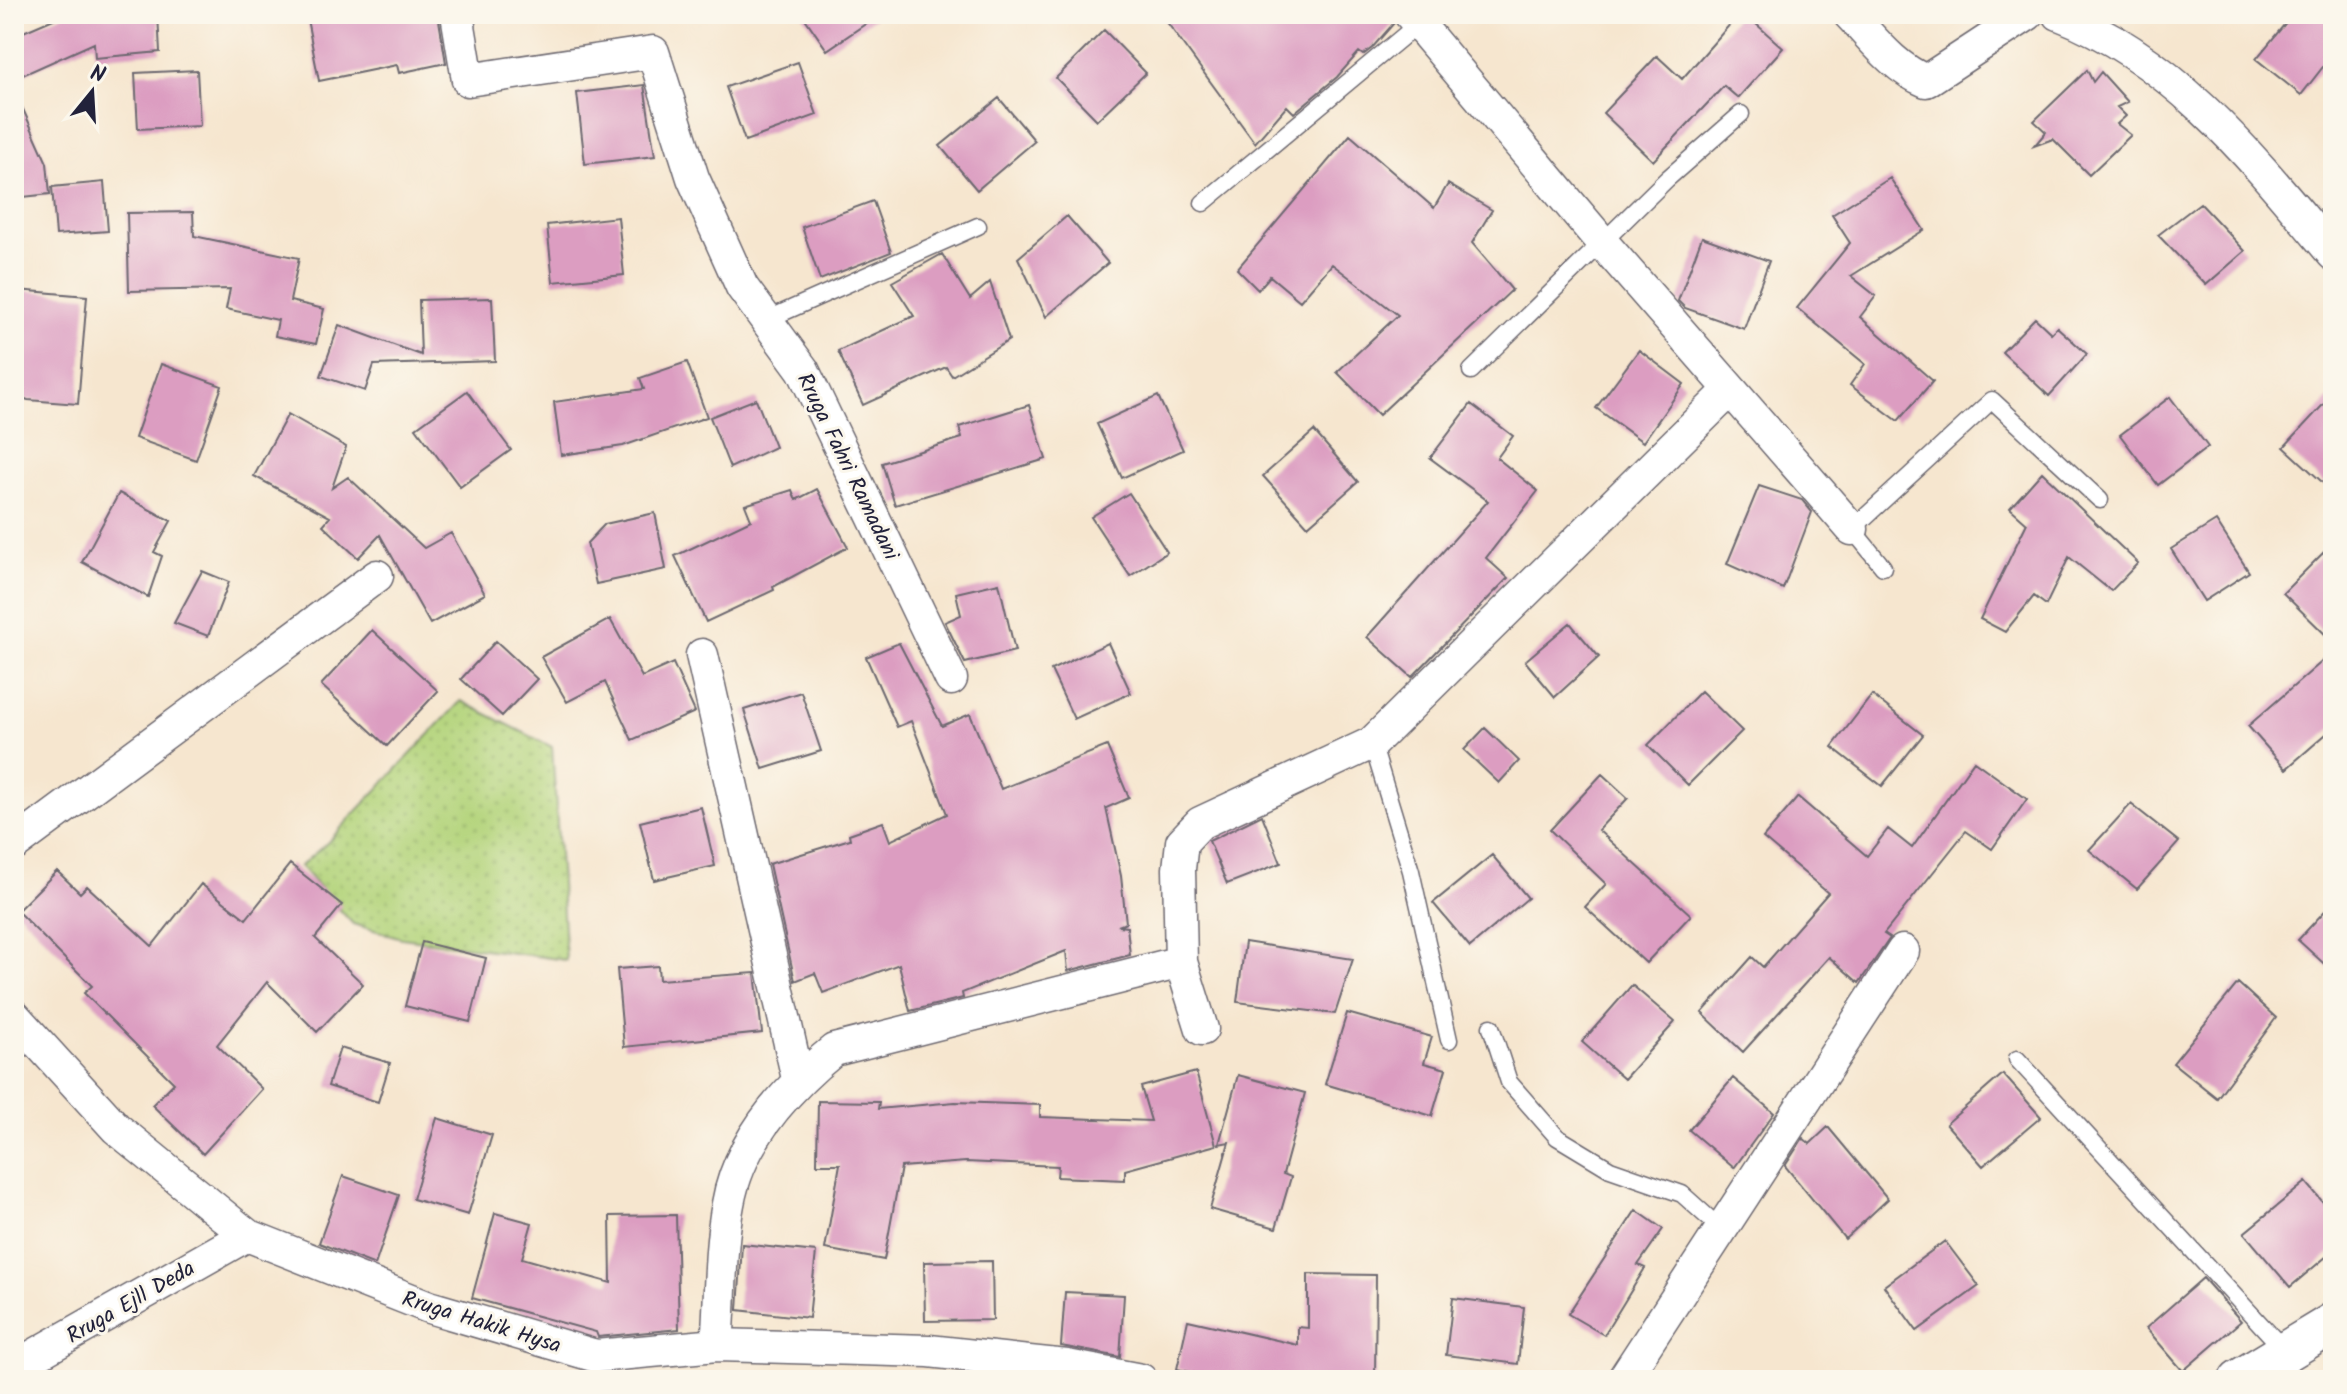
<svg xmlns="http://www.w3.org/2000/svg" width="2347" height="1394" viewBox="0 0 2347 1394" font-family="Kalam,sans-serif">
	<defs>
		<pattern id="grass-dots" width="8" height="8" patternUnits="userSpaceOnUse" patternTransform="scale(2)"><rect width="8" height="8" fill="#b4d47c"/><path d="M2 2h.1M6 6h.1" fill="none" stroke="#9ab66c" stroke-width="1.8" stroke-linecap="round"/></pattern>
	</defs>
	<rect width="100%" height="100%" fill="#fbf7ec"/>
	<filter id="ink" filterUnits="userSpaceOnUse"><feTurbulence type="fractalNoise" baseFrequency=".0125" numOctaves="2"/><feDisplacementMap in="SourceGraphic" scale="16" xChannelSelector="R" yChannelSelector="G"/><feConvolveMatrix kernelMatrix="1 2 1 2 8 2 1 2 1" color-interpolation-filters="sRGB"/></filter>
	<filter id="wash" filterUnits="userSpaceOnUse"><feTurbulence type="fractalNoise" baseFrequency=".006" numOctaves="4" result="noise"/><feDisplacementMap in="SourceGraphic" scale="32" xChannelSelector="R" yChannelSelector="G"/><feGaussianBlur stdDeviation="1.8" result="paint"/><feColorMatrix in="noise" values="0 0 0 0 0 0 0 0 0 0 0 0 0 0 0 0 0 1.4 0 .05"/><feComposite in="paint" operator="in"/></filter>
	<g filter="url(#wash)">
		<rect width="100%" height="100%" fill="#f6e6cf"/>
		<path fill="url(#grass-dots)" stroke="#6b7b5c" stroke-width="2" d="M 461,701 L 552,747 L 566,960 L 402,938 L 353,924 L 300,866 L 328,842 Z"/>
		<g id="blocks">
			<path fill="#dc9dc1" d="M 65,14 L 158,14 L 160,52 L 95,58 L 94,43 L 14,79 L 14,36 Z
				M 306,14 L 438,14 L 446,63 L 399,73 L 397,65 L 319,81 Z
				M 802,14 L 880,14 L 827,50 Z
				M 1161,14 L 1391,14 L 1394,23 L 1372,48 L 1363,55 L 1359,52 L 1337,77 L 1294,113 L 1287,106 L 1255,143 Z
				M 1739,14 L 1745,14 L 1783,48 L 1738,98 L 1724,86 L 1653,161 L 1603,113 L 1657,56 L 1682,79 Z
				M 2293,14 L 2321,14 L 2333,23 L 2333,54 L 2301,95 L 2256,59 Z
				M 1104,30 L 1146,73 L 1097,120 L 1056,78 Z
				M 798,62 L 817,115 L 745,141 L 726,87 Z
				M 197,70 L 200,126 L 138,129 L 135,73 Z
				M 2087,70 L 2093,82 L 2101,72 L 2128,102 L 2117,107 L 2126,116 L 2117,124 L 2131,135 L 2089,175 L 2053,139 L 2034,146 L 2046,132 L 2034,121 Z
				M 644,85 L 655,156 L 585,164 L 577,93 Z
				M 14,89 L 47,163 L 50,194 L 14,198 Z
				M 999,98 L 1035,141 L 977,190 L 940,146 Z
				M 1350,135 L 1434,208 L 1448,184 L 1492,210 L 1472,243 L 1512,290 L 1379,415 L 1337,372 L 1398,315 L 1332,264 L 1300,301 L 1270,276 L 1258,290 L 1237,269 Z
				M 1890,178 L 1924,230 L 1851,276 L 1876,296 L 1860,317 L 1933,381 L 1898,421 L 1850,385 L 1865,364 L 1797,308 L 1850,243 L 1832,215 Z
				M 104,182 L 108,231 L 56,235 L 52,187 Z
				M 873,201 L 891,252 L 820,280 L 802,227 Z
				M 2200,203 L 2245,251 L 2206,285 L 2158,235 Z
				M 193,212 L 194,236 L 299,258 L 290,301 L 324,309 L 316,344 L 275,336 L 278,320 L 226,309 L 230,289 L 129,291 L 127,213 Z
				M 1067,216 L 1108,263 L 1046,317 L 1018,258 Z
				M 618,217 L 624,275 L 553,282 L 547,225 Z
				M 1702,237 L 1769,261 L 1744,329 L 1685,308 L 1678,301 Z
				M 942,254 L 970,299 L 990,282 L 1009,340 L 952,376 L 946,367 L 863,405 L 838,351 L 914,316 L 892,282 Z
				M 17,290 L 87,296 L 78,404 L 28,400 L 14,395 Z
				M 492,298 L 495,361 L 374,365 L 365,391 L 321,376 L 339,325 L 421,355 L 419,300 Z
				M 2035,318 L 2051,333 L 2057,327 L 2087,354 L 2049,396 L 2002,352 Z
				M 1639,350 L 1684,384 L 1643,442 L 1596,408 Z
				M 687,362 L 707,417 L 623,446 L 561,455 L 554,402 L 644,389 L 640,378 Z
				M 161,364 L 222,386 L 196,460 L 135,438 Z
				M 467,391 L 511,450 L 460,487 L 416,428 Z
				M 2333,394 L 2333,492 L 2284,447 Z
				M 1158,396 L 1183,450 L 1122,478 L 1097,424 Z
				M 2170,397 L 2208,447 L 2158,485 L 2120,435 Z
				M 756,399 L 775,447 L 730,468 L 710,417 Z
				M 1471,404 L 1513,436 L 1497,458 L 1538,491 L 1486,558 L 1508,578 L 1412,677 L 1367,637 L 1488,501 L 1430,458 Z
				M 1029,405 L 1046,459 L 895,505 L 882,463 L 962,438 L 959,427 Z
				M 288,414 L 346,447 L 332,488 L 348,477 L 424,548 L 451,533 L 485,594 L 430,624 L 380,535 L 358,558 L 323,525 L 330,517 L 254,476 Z
				M 1314,431 L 1358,482 L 1308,526 L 1263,476 Z
				M 2042,472 L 2138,563 L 2111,591 L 2069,557 L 2046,605 L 2034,596 L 2005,632 L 1980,619 L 2027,523 L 2010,508 Z
				M 1759,486 L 1802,500 L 1812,512 L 1783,589 L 1727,564 Z
				M 817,489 L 848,547 L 773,587 L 774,590 L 706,622 L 675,556 L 751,520 L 745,505 L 792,490 L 796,500 Z
				M 119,493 L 171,521 L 154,552 L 162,556 L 148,597 L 82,562 Z
				M 1129,493 L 1167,552 L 1130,576 L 1091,517 Z
				M 655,513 L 666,569 L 596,584 L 587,543 L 605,524 Z
				M 2216,521 L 2249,572 L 2204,601 L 2171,549 Z
				M 2333,543 L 2333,642 L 2283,593 Z
				M 202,571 L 229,582 L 208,636 L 174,623 Z
				M 999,583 L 1015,651 L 965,663 L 945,622 L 961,615 L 956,593 Z
				M 610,619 L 642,677 L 673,663 L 695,712 L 632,740 L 605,682 L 567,702 L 541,657 Z
				M 1570,623 L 1599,657 L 1555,697 L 1525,661 Z
				M 372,630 L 438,691 L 387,746 L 321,685 Z
				M 496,641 L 537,679 L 502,716 L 461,679 Z
				M 899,643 L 942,726 L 970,714 L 1001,789 L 1107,746 L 1129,798 L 1106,808 L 1121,876 L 1126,923 L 1118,926 L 1127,927 L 1130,955 L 1068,971 L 1066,951 L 962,993 L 963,998 L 910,1011 L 899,964 L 823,993 L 815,973 L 795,981 L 769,864 L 850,839 L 849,834 L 883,822 L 890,841 L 947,814 L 911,721 L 897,727 L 866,657 Z
				M 1108,643 L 1131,693 L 1074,719 L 1051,670 Z
				M 2333,652 L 2333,728 L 2286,769 L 2248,726 Z
				M 1701,691 L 1742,731 L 1688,785 L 1648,745 Z
				M 801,692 L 821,751 L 763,769 L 744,710 Z
				M 1872,695 L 1923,735 L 1882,786 L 1832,747 Z
				M 1485,728 L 1519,761 L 1499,783 L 1464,750 Z
				M 1974,761 L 2027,799 L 1992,849 L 1966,831 L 1884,934 L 1890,938 L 1859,983 L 1829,957 L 1743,1052 L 1702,1013 L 1752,957 L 1763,967 L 1828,893 L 1763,838 L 1798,797 L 1867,856 L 1888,829 L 1912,848 Z
				M 1602,774 L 1628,798 L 1598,830 L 1691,915 L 1646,963 L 1585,907 L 1606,884 L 1550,830 Z
				M 2131,804 L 2179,842 L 2137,889 L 2089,850 Z
				M 701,807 L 715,866 L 654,880 L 640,822 Z
				M 1262,815 L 1281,863 L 1227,884 L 1209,841 Z
				M 1492,855 L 1528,898 L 1470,947 L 1433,903 Z
				M 290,864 L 342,905 L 315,938 L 363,984 L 317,1032 L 267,982 L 217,1045 L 262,1089 L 203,1154 L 152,1105 L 174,1083 L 84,993 L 92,986 L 17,911 L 57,871 L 80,893 L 87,886 L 152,946 L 201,884 L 246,919 Z
				M 2333,902 L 2333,972 L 2298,940 Z
				M 422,942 L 486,958 L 470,1022 L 405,1006 Z
				M 1245,942 L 1353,959 L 1335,1014 L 1237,1002 Z
				M 658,966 L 659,980 L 755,973 L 762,1033 L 624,1047 L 617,969 Z
				M 2238,983 L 2276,1018 L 2217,1098 L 2173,1063 Z
				M 1632,985 L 1675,1022 L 1624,1079 L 1582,1042 Z
				M 1347,1013 L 1432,1037 L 1424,1063 L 1446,1069 L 1432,1116 L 1325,1084 Z
				M 340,1048 L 390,1063 L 378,1102 L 328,1086 Z
				M 1196,1072 L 1216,1145 L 1125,1170 L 1125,1180 L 1057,1177 L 1058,1166 L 966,1162 L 901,1167 L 884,1260 L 825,1249 L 840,1164 L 817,1164 L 818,1101 L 879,1102 L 878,1109 L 955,1102 L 1040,1105 L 1040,1117 L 1151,1121 L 1141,1087 Z
				M 2003,1074 L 2041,1117 L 1983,1166 L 1946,1124 Z
				M 1238,1075 L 1305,1093 L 1283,1174 L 1291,1177 L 1276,1228 L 1210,1209 L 1229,1142 L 1219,1144 Z
				M 1733,1078 L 1774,1113 L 1734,1168 L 1689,1130 Z
				M 437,1118 L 492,1135 L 468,1215 L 413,1199 Z
				M 1828,1127 L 1888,1199 L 1845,1239 L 1785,1166 L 1803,1138 L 1810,1144 Z
				M 343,1176 L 399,1195 L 375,1265 L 319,1243 Z
				M 2306,1182 L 2333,1214 L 2333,1251 L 2290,1287 L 2244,1233 Z
				M 1636,1210 L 1663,1229 L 1638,1265 L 1645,1268 L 1604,1335 L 1568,1314 Z
				M 495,1213 L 532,1223 L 522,1258 L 611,1283 L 610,1216 L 676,1215 L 679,1329 L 598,1337 L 596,1332 L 472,1298 Z
				M 1945,1241 L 1979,1286 L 1917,1331 L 1884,1286 Z
				M 742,1244 L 816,1252 L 809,1318 L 738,1310 Z
				M 992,1261 L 993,1320 L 925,1321 L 924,1262 Z
				M 1308,1274 L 1376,1275 L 1375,1380 L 1224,1380 L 1177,1369 L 1188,1320 L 1298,1345 L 1298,1327 L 1308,1328 Z
				M 2203,1278 L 2241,1321 L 2183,1371 L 2146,1328 Z
				M 1065,1292 L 1124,1295 L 1120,1357 L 1061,1346 Z
				M 1453,1298 L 1524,1307 L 1518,1364 L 1446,1355 Z"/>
		</g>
	</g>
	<g filter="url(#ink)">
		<use href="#blocks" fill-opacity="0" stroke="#6c676f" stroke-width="2"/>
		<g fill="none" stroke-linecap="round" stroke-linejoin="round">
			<defs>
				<path id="service" d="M 1203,203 L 1418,24
					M 766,320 L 978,226
					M 1471,371 L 1667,179 L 1741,114
					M 1883,567 L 1852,529 L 1992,400 L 2100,500
					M 1372,743 L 1411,871 L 1449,1040
					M 1491,1027 L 1509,1082 L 1557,1137 L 1610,1169 L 1682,1194 L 1721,1229
					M 2017,1059 L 2286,1352"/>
				<path id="minor" d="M 457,14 L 468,80 L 653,52 L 693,178 L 742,287 L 803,370 L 951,679
					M 1410,14 L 1601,241 L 1852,529
					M 1849,14 C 1873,39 1894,68 1926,81 L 2028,14
					M 2059,14 C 2175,59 2256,162 2333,254
					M 702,655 L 798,1079
					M 14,845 L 377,576
					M 14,1016 L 116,1128 L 247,1235 L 429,1307 L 596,1356 L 717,1345 L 929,1351 L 1067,1366 L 1141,1380
					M 1202,1029 L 1181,962 L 1179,869 L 1182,842 L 1200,823 L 1372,743 L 1730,390
					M 717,1345 C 721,1299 719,1250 728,1204 C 739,1141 786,1089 834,1050 L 1181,962
					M 14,1367 L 247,1235
					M 1623,1380 L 1903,951"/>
				<path id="tertiary" d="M 2239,1380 L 2333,1323"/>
			</defs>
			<use href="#service" stroke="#6c676f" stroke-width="19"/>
			<use href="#minor" stroke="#6c676f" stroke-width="35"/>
			<use href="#tertiary" stroke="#6c676f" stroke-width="43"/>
			<use href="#service" stroke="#fff" stroke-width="16"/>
			<use href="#minor" stroke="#fff" stroke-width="32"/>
			<use href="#tertiary" stroke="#fff" stroke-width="40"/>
		</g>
	</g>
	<g text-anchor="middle" stroke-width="6" stroke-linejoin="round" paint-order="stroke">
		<g font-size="22" fill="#22223b" stroke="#fbf7ec">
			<text transform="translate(849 466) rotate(64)" y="8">Rruga Fahri Ramadani</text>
			<text transform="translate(130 1301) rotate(-30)" y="8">Rruga Ejll Deda</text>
			<text transform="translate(482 1321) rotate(17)" y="8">Rruga Hakik Hysa</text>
		</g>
	</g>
	<rect width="2347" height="1394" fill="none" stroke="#fbf7ec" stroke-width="48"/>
	<g transform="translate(92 92) rotate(18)" stroke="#fbf7ec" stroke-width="6" paint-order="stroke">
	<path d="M0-6L14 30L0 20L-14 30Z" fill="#22223b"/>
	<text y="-12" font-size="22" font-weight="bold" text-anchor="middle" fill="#22223b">N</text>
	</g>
</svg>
